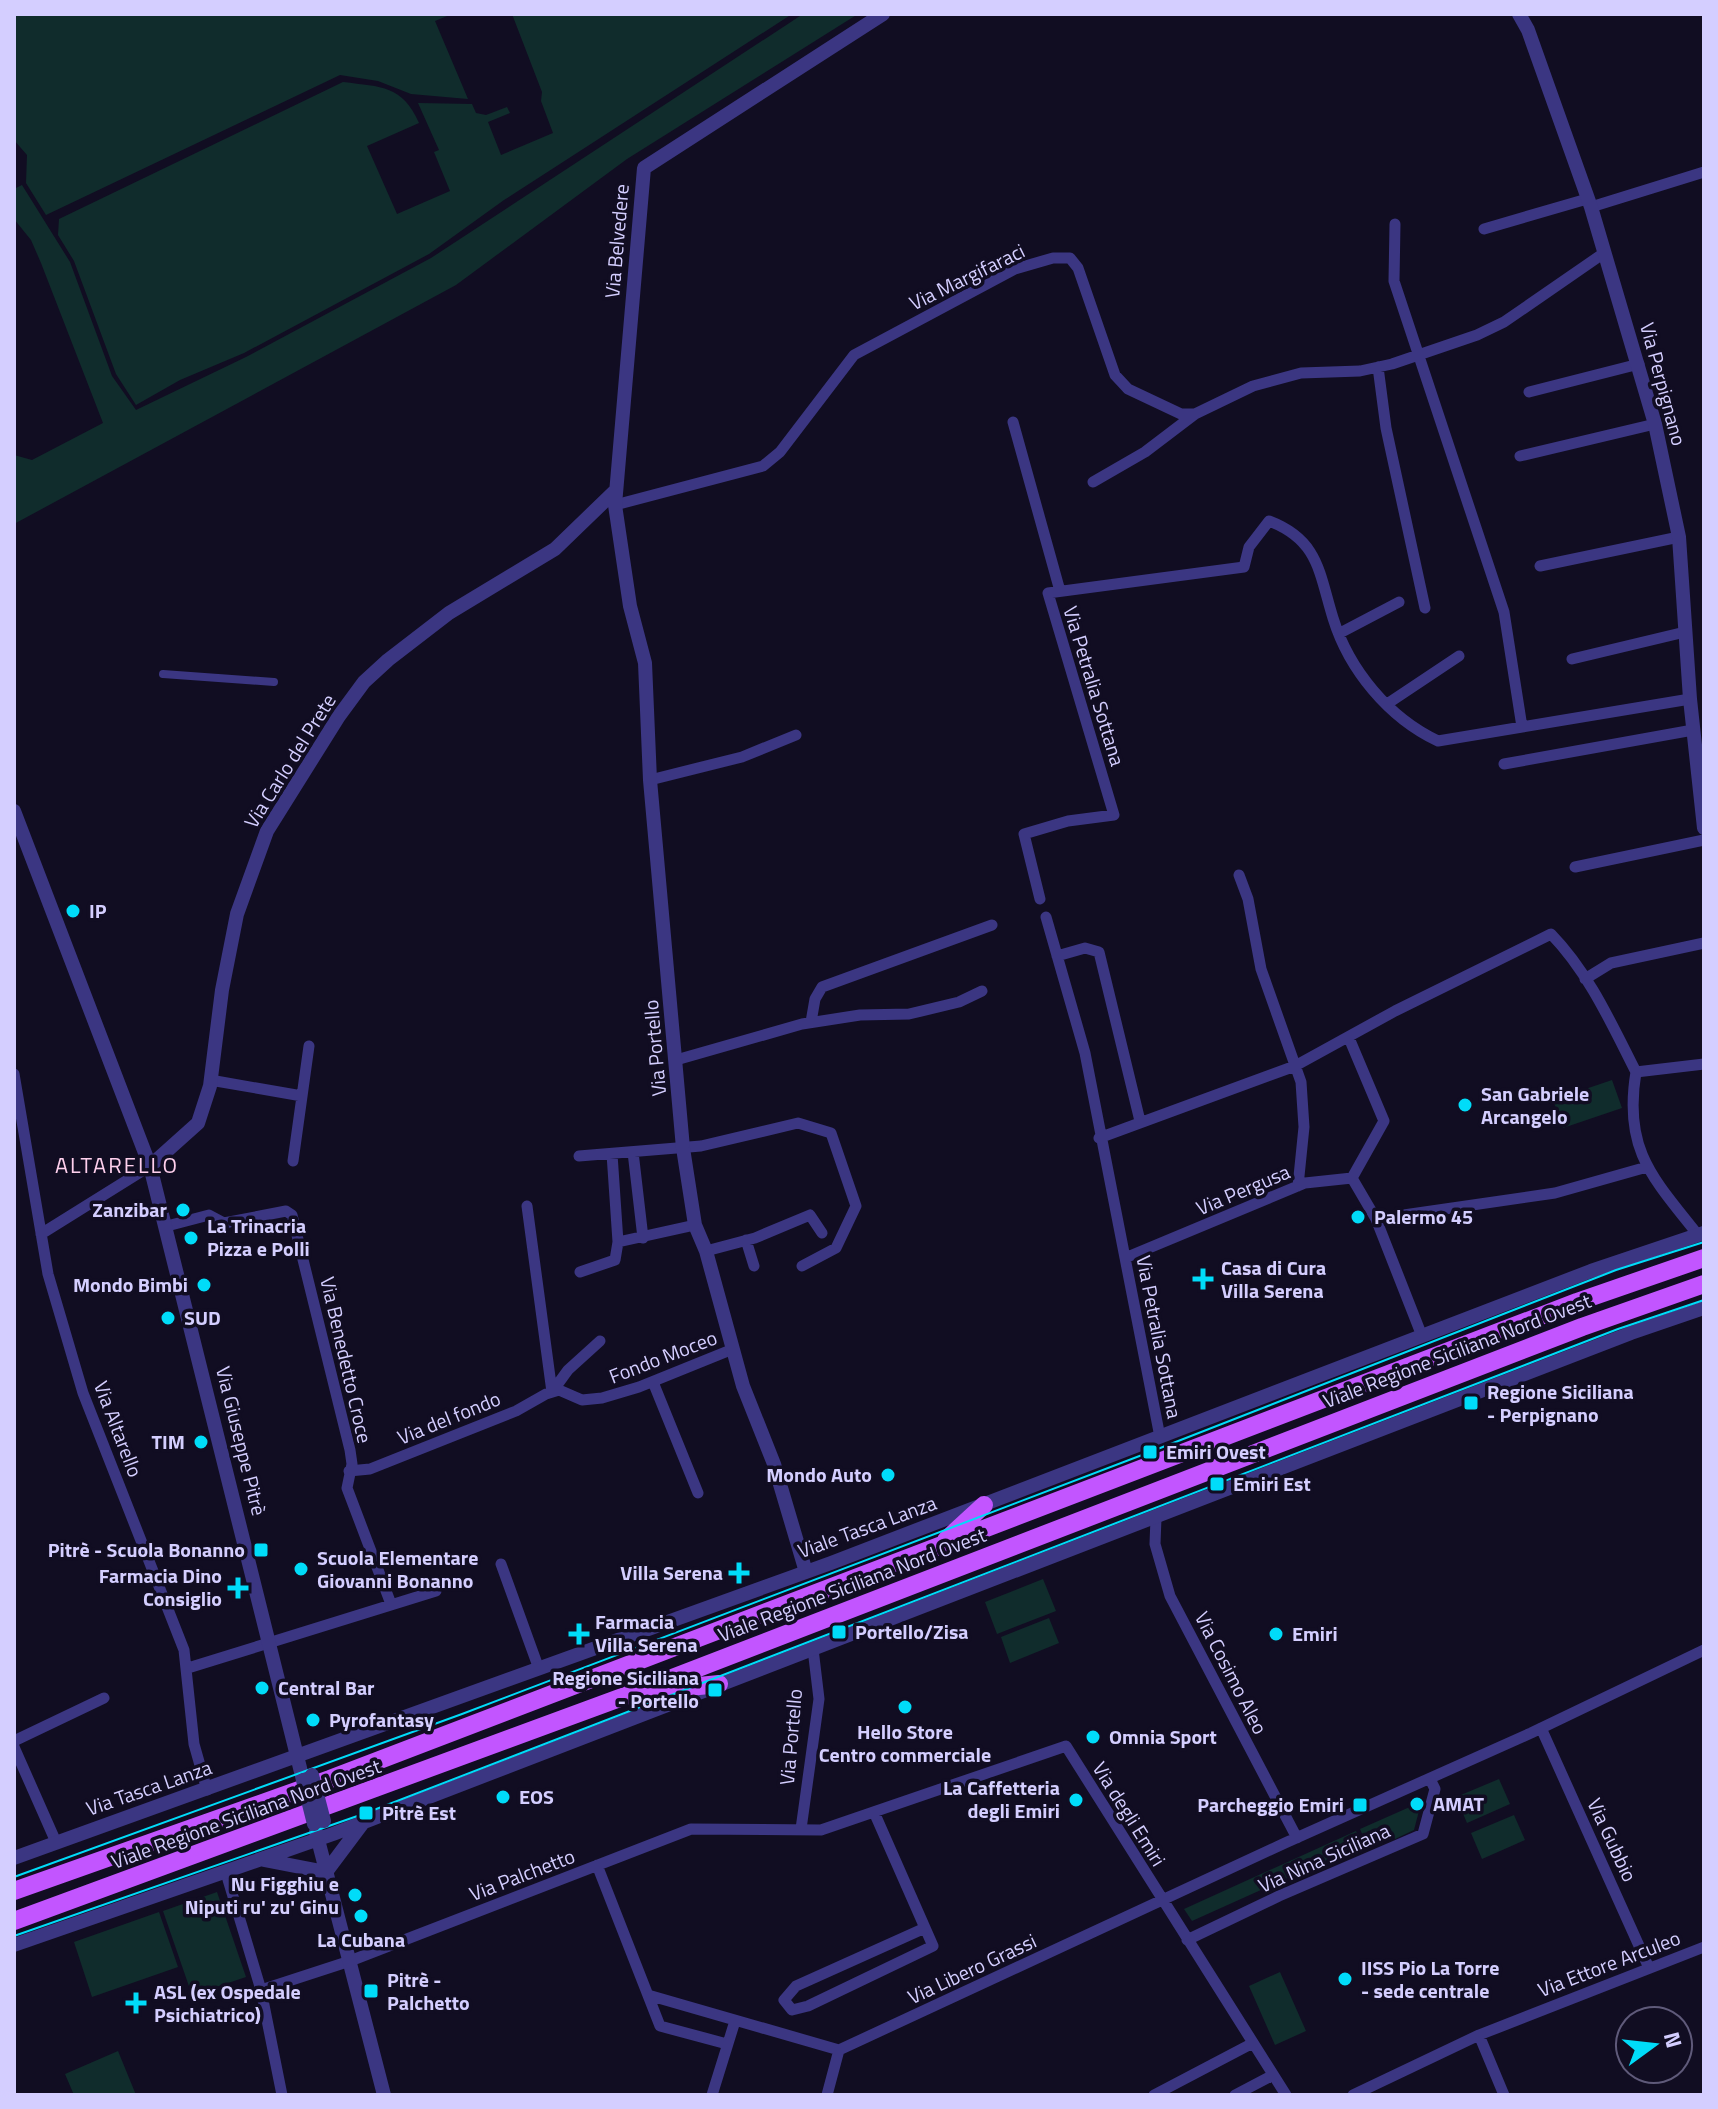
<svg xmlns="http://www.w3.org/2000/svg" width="1718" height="2109" viewBox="0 0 1718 2109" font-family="'Titillium Web',sans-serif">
	<rect width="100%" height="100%" fill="#110d22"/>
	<path fill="#102c2c" d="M 14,14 L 452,14 L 435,21 L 468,99 L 411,94 L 378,81 L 340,75 L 46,215 L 26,183 L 27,155 L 14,140 Z
		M 512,14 L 792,14 L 504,200 L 429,254 L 244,353 L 180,380 L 136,405 L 116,374 L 74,261 L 58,235 L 59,219 L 343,82 C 382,87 402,85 419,123 L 367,146 L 397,214 L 450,191 L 434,152 L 439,150 L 418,103 L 472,104 L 476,113 L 486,115 L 507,107 L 510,113 L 488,122 L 501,155 L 553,133 L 541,101 L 542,92 Z
		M 803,14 L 858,14 L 627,159 L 456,285 L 14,524 L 14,455 L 32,460 L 103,423 L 41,263 L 31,240 L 14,219 L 14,189 L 22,185 L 70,262 L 112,376 L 136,410 L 246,357 L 431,258 Z
		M 1612,1080 L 1622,1108 L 1563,1128 L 1553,1100 Z
		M 1043,1579 L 1056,1611 L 997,1634 L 985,1602 Z
		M 1049,1618 L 1059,1643 L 1010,1663 L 1001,1637 Z
		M 1499,1779 L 1510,1804 L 1467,1823 L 1456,1797 Z
		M 1412,1806 L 1414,1810 L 1420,1807 L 1414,1830 L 1395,1839 L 1392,1832 L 1366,1843 L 1360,1829 Z
		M 1514,1815 L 1525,1840 L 1482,1859 L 1471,1833 Z
		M 1356,1831 L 1363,1844 L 1192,1921 L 1184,1909 Z
		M 217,1892 L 246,1977 L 192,1995 L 163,1911 Z
		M 159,1912 L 178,1967 L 92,1997 L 74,1942 Z
		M 1280,1972 L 1306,2031 L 1275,2045 L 1249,1986 Z
		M 118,2051 L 136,2095 L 74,2095 L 65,2074 Z"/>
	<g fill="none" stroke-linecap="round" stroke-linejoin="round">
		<path stroke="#3b3682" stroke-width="8" d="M 163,674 L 274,682"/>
		<path stroke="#3b3682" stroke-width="11" d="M 1591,207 L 1704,172
			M 1395,224 L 1394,281 L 1504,612 L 1522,727
			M 1484,229 L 1587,199
			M 1378,367 L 1386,428 L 1425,608
			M 1529,392 L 1639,364
			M 1013,422 L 1060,591
			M 1520,456 L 1655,424
			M 1093,482 L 1145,452 L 1195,414
			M 615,505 L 763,466 L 780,452 L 854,355 L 1015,269 L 1053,258 L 1070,258 L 1078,268 L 1115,375 L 1128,389 L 1181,414 L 1195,414 L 1253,386 L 1301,373 L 1360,371 L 1392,364 L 1477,335 L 1504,322 L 1604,253
			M 1540,566 L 1679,537
			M 1340,633 L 1399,602
			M 1572,659 L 1685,632
			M 1387,704 L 1459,656
			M 1504,764 L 1693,730
			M 650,780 L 742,757 L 796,735
			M 1575,867 L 1704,840
			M 1239,875 L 1248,899 L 1261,969 L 1301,1082 L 1304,1127 L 1298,1186
			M 1040,899 L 1024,834 L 1068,821 L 1114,815 L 1048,593 L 1244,567 L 1249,547 L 1269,521 C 1319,540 1319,573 1333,618 C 1349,670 1389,718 1438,741 L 1690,699
			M 1046,917 L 1085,1053 L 1160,1437
			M 1057,956 L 1085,948 L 1099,952 L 1140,1121
			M 1585,979 L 1611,963 L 1704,943
			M 811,1022 L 815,999 L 822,987 L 992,925
			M 1349,1038 L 1384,1121 L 1352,1178
			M 676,1060 L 802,1024 L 860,1015 L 909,1014 L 959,1002 L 982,991
			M 14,1074 L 48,1274 L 83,1393 L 184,1650 L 194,1744 L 207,1790
			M 210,1080 L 302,1096
			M 1099,1138 L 1295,1066 L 1395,1011 L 1551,934 C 1589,973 1612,1025 1636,1072
			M 633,1152 L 643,1238
			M 612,1154 L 618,1242
			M 579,1156 L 701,1146 L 798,1123 L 831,1133 L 856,1206 L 836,1248 L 802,1266
			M 293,1161 L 309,1046
			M 527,1206 L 552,1392
			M 1376,1219 L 1555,1193 L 1647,1167
			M 167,1226 L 209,1215 L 224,1223 L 286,1211 L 292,1215 L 350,1450 L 352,1464 L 347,1488 L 391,1604
			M 41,1234 L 150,1166
			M 1698,1235 C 1653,1178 1623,1150 1636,1072 L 1704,1064
			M 746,1240 L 754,1266
			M 706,1251 L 755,1238 L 810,1215 L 822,1233
			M 1125,1258 L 1305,1183 L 1352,1178 L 1376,1219 L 1422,1336
			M 580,1272 L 615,1260 L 618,1242 L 695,1225
			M 653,1382 L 698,1493
			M 552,1392 L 568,1370 L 600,1341
			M 349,1471 L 370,1469 L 516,1411 L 546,1394 L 559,1390 L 582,1400 L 602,1398 L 639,1387 L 733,1349
			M 1156,1518 L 1155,1544 L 1170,1596 L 1297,1838
			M 501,1564 L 539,1669
			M 188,1668 L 436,1591
			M 1541,1728 L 1649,1968
			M 14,1741 L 104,1698
			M 14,1747 L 56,1842
			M 874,1812 L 933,1946 L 808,2006 L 792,2010 L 784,2000 L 796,1986 L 925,1928
			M 801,1829 L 819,1699 L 813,1649
			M 597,1865 L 660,2026 L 727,2044
			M 226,1873 L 261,1990 L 282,2095
			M 1187,1940 L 1279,1896 L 1423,1834 L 1435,1789 L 1430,1779
			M 261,1990 L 350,1961 L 691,1829 L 821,1830 L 1066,1746 L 1286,2095
			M 648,1995 L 839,2050
			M 1479,2035 L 1504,2095
			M 712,2095 L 735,2021
			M 827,2095 L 839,2050 L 1285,1843 L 1531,1733 L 1704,1650
			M 1154,2095 L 1253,2043
			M 1235,2095 L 1273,2075
			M 1353,2095 L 1479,2035 L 1704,1947"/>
		<path stroke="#3b3682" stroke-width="14" d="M 1519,14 L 1528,30 L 1591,207 L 1655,424 L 1679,537 L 1690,699 L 1704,828
			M 14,811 L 150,1166 L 303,1780
			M 150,1166 L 198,1123 L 210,1086 L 222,990 L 237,914 L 267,831 L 339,716 L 364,682 L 388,660 L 449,613 L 555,549 L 615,491
			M 806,1572 L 774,1464 L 743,1386 L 706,1251 L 695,1225 L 683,1148 L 650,780 L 645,663 L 630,606 L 615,505 L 644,168 L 883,14
			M 316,1832 L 384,2095
			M 14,1858 L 831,1563 L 1591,1271 L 1704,1233
			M 264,1860 L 326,1872
			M 326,1872 L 362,1824
			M 14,1945 L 333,1834 L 1631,1333 L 1704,1308"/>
		<path stroke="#c255ff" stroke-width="18" d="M 946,1540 L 984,1505
			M 659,1690 L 719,1684
			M 14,1891 L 330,1779 L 1577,1302 L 1704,1258
			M 14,1921 L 636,1692 L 1582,1327 L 1704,1284"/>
		<path stroke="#00dcf9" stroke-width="2" d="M 14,1877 L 462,1714 L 1150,1452 L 1616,1270 L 1704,1242
			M 14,1936 L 366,1813 L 1618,1329 L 1704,1300"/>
		<path stroke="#3b3682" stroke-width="14" d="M 312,1775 L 324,1821
			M 303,1780 L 314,1824"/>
	</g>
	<g fill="#00dcf9" stroke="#110d22" stroke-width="3">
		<circle cx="73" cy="911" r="8"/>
		<circle cx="1465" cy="1105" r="8"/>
		<circle cx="183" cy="1210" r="8"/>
		<circle cx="1358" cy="1217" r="8"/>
		<circle cx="191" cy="1238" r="8"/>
		<path d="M1199 1267h8v8h8v8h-8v8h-8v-8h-8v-8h8z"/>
		<circle cx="204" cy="1285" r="8"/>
		<circle cx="168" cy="1318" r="8"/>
		<rect x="1463" y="1395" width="16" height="16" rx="4"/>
		<circle cx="201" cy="1442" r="8"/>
		<rect x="1142" y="1444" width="16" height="16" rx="4"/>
		<circle cx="888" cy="1475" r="8"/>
		<rect x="1209" y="1476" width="16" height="16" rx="4"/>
		<rect x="253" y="1542" width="16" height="16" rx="4"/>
		<circle cx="301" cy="1569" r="8"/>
		<path d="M735 1561h8v8h8v8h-8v8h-8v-8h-8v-8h8z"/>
		<path d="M234 1576h8v8h8v8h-8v8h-8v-8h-8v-8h8z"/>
		<rect x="831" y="1624" width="16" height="16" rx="4"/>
		<path d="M575 1622h8v8h8v8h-8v8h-8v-8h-8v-8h8z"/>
		<circle cx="1276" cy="1634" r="8"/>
		<circle cx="262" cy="1688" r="8"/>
		<rect x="707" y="1682" width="16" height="16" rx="4"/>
		<circle cx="905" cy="1707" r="8"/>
		<circle cx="313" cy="1720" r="8"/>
		<circle cx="1093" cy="1737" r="8"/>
		<circle cx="503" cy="1797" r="8"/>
		<circle cx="1076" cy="1800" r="8"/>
		<circle cx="1417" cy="1804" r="8"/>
		<rect x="1352" y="1797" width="16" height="16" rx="4"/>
		<rect x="358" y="1805" width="16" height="16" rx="4"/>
		<circle cx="355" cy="1895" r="8"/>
		<circle cx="361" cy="1916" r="8"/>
		<circle cx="1345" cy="1979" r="8"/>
		<rect x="363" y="1983" width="16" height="16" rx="4"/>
		<path d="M132 1991h8v8h8v8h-8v8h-8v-8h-8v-8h8z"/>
	</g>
	<g text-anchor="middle" stroke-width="7" stroke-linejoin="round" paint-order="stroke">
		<g font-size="20" fill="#d4ceff" stroke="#110d22">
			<text transform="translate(617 241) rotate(-85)" y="7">Via Belvedere</text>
			<text transform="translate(967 277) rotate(-26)" y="7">Via Margifaraci</text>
			<text transform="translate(1663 384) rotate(75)" y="7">Via Perpignano</text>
			<text transform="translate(1094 686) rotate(73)" y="7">Via Petralia Sottana</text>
			<text transform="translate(290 761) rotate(-58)" y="7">Via Carlo del Prete</text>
			<text transform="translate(655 1048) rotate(-95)" y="7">Via Portello</text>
			<text transform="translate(1243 1190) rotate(-23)" y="7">Via Pergusa</text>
			<text transform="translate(1159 1337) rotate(79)" y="7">Via Petralia Sottana</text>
			<text transform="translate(1457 1351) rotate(-21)" y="7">Viale Regione Siciliana Nord Ovest</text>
			<text transform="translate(663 1357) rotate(-21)" y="7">Fondo Moceo</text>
			<text transform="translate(346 1360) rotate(77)" y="7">Via Benedetto Croce</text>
			<text transform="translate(449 1418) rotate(-22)" y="7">Via del fondo</text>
			<text transform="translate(118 1429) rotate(69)" y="7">Via Altarello</text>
			<text transform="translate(241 1441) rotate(76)" y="7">Via Giuseppe Pitrè</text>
			<text transform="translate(867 1527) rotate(-20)" y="7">Viale Tasca Lanza</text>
			<text transform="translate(852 1585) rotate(-21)" y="7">Viale Regione Siciliana Nord Ovest</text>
			<text transform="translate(1231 1673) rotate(63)" y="7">Via Cosimo Aleo</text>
			<text transform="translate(791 1737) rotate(-85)" y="7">Via Portello</text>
			<text transform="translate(149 1788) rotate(-19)" y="7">Via Tasca Lanza</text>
			<text transform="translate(246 1814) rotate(-20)" y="7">Viale Regione Siciliana Nord Ovest</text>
			<text transform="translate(1129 1814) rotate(58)" y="7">Via degli Emiri</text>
			<text transform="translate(1612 1840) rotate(65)" y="7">Via Gubbio</text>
			<text transform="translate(1324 1858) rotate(-24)" y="7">Via Nina Siciliana</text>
			<text transform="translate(522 1875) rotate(-21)" y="7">Via Palchetto</text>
			<text transform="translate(1609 1964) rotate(-21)" y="7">Via Ettore Arculeo</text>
			<text transform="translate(972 1969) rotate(-25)" y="7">Via Libero Grassi</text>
		</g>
		<g font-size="20" font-weight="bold" fill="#d4ceff" stroke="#110d22" text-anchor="start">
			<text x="89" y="918">IP</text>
			<text x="1481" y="1101">San Gabriele<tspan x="1481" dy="23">Arcangelo</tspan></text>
			<text x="167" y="1217" text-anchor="end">Zanzibar</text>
			<text x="1374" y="1224">Palermo 45</text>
			<text x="207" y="1233">La Trinacria<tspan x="207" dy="23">Pizza e Polli</tspan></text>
			<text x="1221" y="1275">Casa di Cura<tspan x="1221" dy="23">Villa Serena</tspan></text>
			<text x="188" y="1292" text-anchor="end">Mondo Bimbi</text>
			<text x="184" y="1325">SUD</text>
			<text x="1487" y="1399">Regione Siciliana<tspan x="1487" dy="23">- Perpignano</tspan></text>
			<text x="185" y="1449" text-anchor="end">TIM</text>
			<text x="1166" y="1459">Emiri Ovest</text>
			<text x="872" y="1482" text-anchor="end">Mondo Auto</text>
			<text x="1233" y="1491">Emiri Est</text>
			<text x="245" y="1557" text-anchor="end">Pitrè - Scuola Bonanno</text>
			<text x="317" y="1565">Scuola Elementare<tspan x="317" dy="23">Giovanni Bonanno</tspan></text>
			<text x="723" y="1580" text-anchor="end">Villa Serena</text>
			<text x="222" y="1583" text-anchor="end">Farmacia Dino<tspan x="222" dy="23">Consiglio</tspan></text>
			<text x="595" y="1629">Farmacia<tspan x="595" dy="23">Villa Serena</tspan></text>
			<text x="855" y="1639">Portello/Zisa</text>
			<text x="1292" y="1641">Emiri</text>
			<text x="699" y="1685" text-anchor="end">Regione Siciliana<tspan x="699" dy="23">- Portello</tspan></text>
			<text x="278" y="1695">Central Bar</text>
			<text x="329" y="1727">Pyrofantasy</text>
			<text x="905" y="1739" text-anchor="middle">Hello Store<tspan x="905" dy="23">Centro commerciale</tspan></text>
			<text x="1109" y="1744">Omnia Sport</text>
			<text x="1060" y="1795" text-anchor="end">La Caffetteria<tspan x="1060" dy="23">degli Emiri</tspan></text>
			<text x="519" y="1804">EOS</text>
			<text x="1433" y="1811">AMAT</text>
			<text x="1344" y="1812" text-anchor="end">Parcheggio Emiri</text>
			<text x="382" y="1820">Pitrè Est</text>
			<text x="339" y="1891" text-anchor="end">Nu Figghiu e<tspan x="339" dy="23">Niputi ru' zu' Ginu</tspan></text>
			<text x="361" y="1947" text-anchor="middle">La Cubana</text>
			<text x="1361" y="1975">IISS Pio La Torre<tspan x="1361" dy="23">- sede centrale</tspan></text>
			<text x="387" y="1987">Pitrè -<tspan x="387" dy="23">Palchetto</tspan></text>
			<text x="154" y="1999">ASL (ex Ospedale<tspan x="154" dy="23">Psichiatrico)</tspan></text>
		</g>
		<g font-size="22" letter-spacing="2" fill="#ffd0ed" stroke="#110d22">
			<text x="117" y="1173">ALTARELLO</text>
		</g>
	</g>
	<rect width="1718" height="2109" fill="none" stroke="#d4ceff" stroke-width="32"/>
	<g transform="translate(1654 2045) rotate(75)"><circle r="38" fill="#110d22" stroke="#5f5a7a" stroke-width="2"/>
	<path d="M0-6L14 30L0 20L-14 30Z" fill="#00dcf9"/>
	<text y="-12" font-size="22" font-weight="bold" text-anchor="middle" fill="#d4ceff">N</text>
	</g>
</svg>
